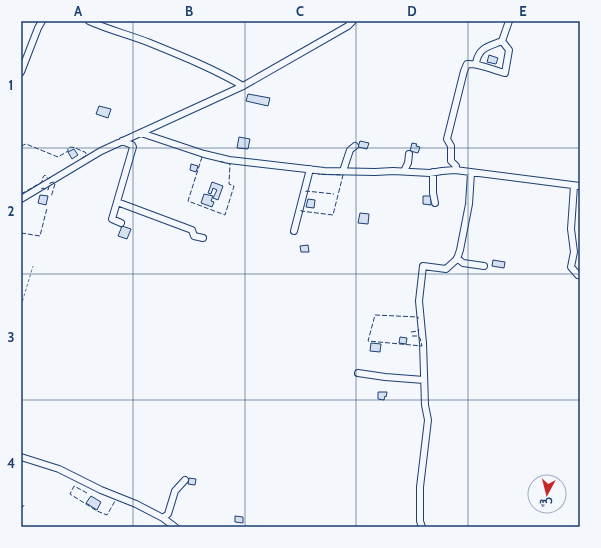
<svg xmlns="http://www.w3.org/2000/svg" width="601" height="548" viewBox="0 0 601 548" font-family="Cabin,Vazirmatn,sans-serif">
	<rect width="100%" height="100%" fill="#f4f7fb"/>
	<path fill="#d5e0f0" stroke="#1d3f73" d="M 489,55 L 498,58 L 496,64 L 487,62 Z
		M 248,94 L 270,98 L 268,106 L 246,101 Z
		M 99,106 L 111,109 L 108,118 L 96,114 Z
		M 239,137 L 250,139 L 248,149 L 237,148 Z
		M 360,141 L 369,143 L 367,149 L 358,147 Z
		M 412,143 L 417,144 L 416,146 L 420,147 L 418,153 L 410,151 Z
		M 74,149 L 78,155 L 72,159 L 68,152 Z
		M 191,164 L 198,166 L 196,172 L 190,170 Z
		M 212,182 L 223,186 L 218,200 L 213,198 L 217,190 L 213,188 L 211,194 L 208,193 Z
		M 204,194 L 213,196 L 211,201 L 214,202 L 212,207 L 201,203 Z
		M 40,195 L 48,196 L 46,205 L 38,203 Z
		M 423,196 L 431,196 L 431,205 L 423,204 Z
		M 308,199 L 315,200 L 314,208 L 306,207 Z
		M 360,213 L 369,214 L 368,224 L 358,223 Z
		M 122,226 L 131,229 L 127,239 L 118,236 Z
		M 308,245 L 309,252 L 301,252 L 300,246 Z
		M 493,260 L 505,262 L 504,268 L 492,266 Z
		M 400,337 L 407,338 L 406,344 L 399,343 Z
		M 371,343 L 381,344 L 380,352 L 370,351 Z
		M 378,392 L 387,392 L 386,397 L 385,396 L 384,400 L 378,399 Z
		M 189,478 L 196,479 L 195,485 L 188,484 Z
		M 91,496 L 101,502 L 97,510 L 86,503 Z
		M 235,516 L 243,517 L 243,523 L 235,522 Z"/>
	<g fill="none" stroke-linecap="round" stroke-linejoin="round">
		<defs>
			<path id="minor" d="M 89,21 C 109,30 130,35 150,43 C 182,56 214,69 243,86
				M 476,63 C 479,47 488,47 502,41 L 509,21
				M 21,72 L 38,28 L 42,21
				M 141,133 L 204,154 L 229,160 L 324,171 L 375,172 L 393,171 L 430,173 L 442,171 L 455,170 L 580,186
				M 455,170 L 456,166 L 451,161 L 451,146 L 447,139 L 464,71 L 467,64 C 480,63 492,70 505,73 L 509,50 L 502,41
				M 343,171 L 350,150 L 355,146
				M 404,171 L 408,163 L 409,154
				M 433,172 L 433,193 L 435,203
				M 574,186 L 571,229 L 574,252 L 571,267 L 578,275
				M 21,199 L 101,151 L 243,86 L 348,26 L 353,21
				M 117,202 L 192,230 L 194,236 L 203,238
				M 121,223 L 112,219 L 133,147 L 132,145 L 122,141
				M 294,231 L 310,169
				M 457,258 L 463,263 L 484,266
				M 358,373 L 385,377 L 424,380
				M 21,457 L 59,469 L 101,490 L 136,504 L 163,518 L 175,527
				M 163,518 L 168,514 L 175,491 L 185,480
				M 422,527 L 420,521 L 420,487 L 428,420 L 425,405 L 423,343 L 419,301 L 423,266 L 446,269 L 457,259 L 460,250 L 469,204 L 471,173"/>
		</defs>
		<use href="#minor" stroke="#1d3f73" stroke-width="8"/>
		<path stroke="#5e769c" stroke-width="1" stroke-dasharray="3 2" stroke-linecap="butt" d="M 21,306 L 33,266"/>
		<use href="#minor" stroke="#f4f7fb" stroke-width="6"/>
		<path stroke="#1d3f73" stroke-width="1" stroke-dasharray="5 2" stroke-linecap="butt" d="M 21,146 L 26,144 L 58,157 L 68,151 L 68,148 C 74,145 79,151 85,152 L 87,155 L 82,158
			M 202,157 L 188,201 L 225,215 L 234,186 L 229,184 L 230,164 L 218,161
			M 41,189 L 43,188 L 48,190 L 50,183 L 54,182 L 55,184 L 51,197
			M 306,192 L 306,191 L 334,194
			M 21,194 L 42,182 L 43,177 L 45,175 L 48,179 L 51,177
			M 301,210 L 301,211 L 333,215 L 343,175 L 318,174
			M 21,233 L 40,236 L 47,208
			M 411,332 L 418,331 L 419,329
			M 412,336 L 417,336 L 420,338 L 422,346 L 368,341 L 375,315 L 418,317 L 418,319
			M 87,493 L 74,486 L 70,494 L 97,511 L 107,515 L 115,501
			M 21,509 L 25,504"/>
	</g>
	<path fill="none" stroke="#1d3f73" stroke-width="1" stroke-opacity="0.55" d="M 133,21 L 133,527M 245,21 L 245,527M 356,21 L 356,527M 468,21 L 468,527M 21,148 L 580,148M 21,274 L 580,274M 21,400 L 580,400"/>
	<rect width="601" height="548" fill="none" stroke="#f4f7fb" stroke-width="44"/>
	<g transform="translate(547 494) rotate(187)"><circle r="19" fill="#f4f7fb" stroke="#9eadc5"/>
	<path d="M0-3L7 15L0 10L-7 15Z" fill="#c62828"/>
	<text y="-6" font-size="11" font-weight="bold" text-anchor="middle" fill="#1d3f73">ش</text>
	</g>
	<rect x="22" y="22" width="557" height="504" fill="none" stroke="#1d3f73" stroke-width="1.5"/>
	<g font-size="13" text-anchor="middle" font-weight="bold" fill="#1d3f73">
		<text x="78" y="16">A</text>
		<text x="189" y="16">B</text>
		<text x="300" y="16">C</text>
		<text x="412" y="16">D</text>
		<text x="523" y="16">E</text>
		<text x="11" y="90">1</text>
		<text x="11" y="216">2</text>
		<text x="11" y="342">3</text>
		<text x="11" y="468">4</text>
	</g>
</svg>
